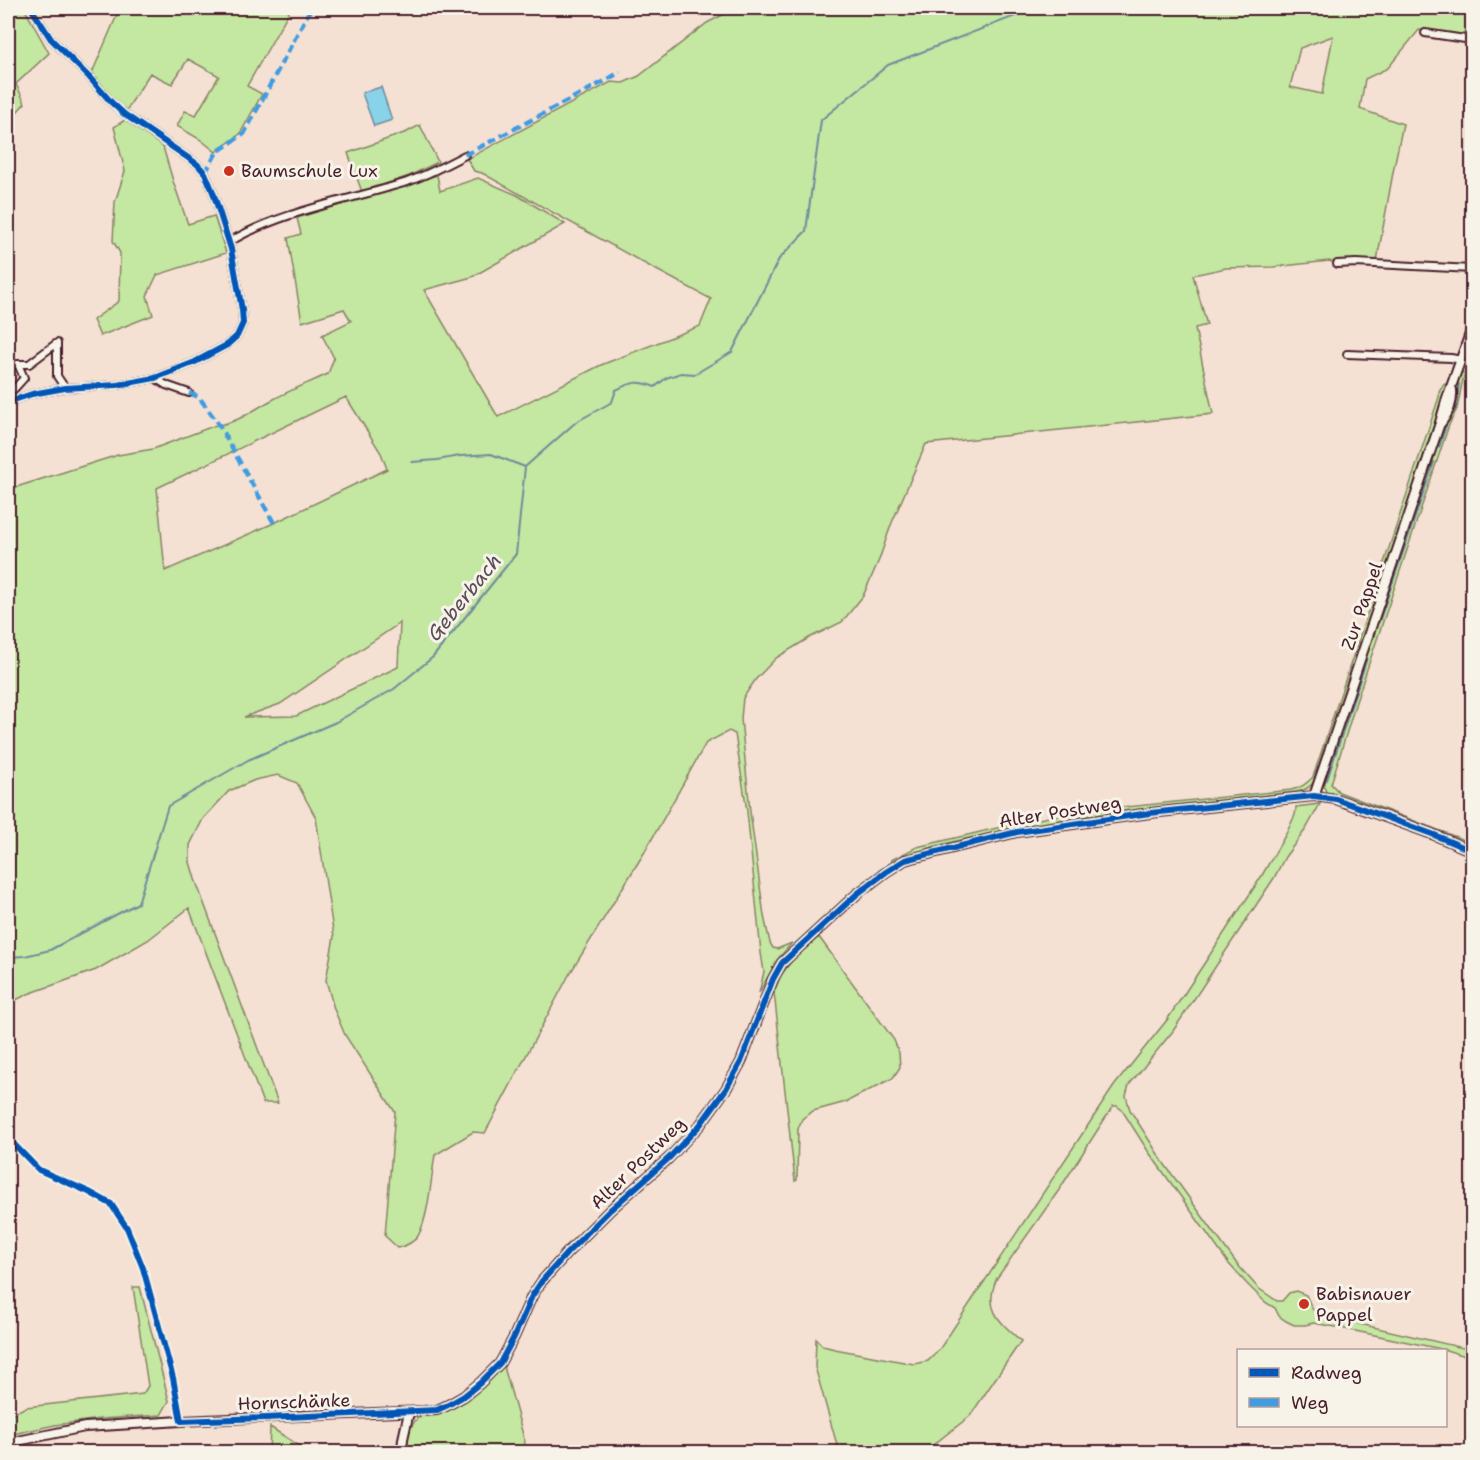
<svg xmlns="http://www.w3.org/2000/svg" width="1480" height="1460" viewBox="0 0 1480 1460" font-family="'Shantell Sans',sans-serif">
	<rect width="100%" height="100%" fill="#f4e1d3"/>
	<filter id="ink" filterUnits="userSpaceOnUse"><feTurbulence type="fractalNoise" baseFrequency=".0167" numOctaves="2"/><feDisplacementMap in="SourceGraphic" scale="12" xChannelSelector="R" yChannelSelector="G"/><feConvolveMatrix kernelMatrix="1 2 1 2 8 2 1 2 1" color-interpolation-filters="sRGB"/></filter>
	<g filter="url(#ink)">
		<path fill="#c4e7a1" stroke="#878366" stroke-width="1.5" fill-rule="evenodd" d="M 8,8 L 24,8 L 49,53 L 16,84 L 25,103 L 8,122 Z
			M 120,8 L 291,8 L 247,86 L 262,94 L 240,134 L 216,152 L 201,140 L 177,126 L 185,111 L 196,115 L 219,76 L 188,59 L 172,84 L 150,73 L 126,111 L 117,103 L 92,73 Z
			M 736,8 L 1472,8 L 1472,38 L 1419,30 L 1388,68 L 1365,79 L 1360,109 L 1403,124 L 1394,167 L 1377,261 L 1337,264 L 1329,261 L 1274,267 L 1226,268 L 1193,275 L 1207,325 L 1195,328 L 1213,414 L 926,444 L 891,525 L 879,560 L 863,596 L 842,622 L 809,638 L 776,658 L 756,679 L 743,698 L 741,719 L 750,811 L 764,916 L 770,943 L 773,948 L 777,949 L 792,943 L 777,960 L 759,993 L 764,972 L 761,953 L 747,811 L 735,734 L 729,731 L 706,743 L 644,853 L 569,975 L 485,1133 L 473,1132 L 435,1155 C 431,1178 429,1216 418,1236 C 414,1242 405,1246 398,1248 L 385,1236 L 395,1112 L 345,1035 L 334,1009 L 326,980 L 334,937 L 316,818 L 297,783 L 278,775 L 255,780 L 229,791 L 203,819 L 190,845 L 190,862 L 195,879 L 278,1103 L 263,1103 L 189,908 L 148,940 L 96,970 L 28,994 L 8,1004 L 8,480 L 13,488 L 118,455 L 153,449 L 216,425 C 237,424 254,409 272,400 C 290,390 309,383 328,374 L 334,358 L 322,335 L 351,321 L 344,309 L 302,322 L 288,238 L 301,234 L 297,218 L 437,175 L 440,191 L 478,178 L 517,195 L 565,224 L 472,277 L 424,290 L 498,417 L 601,365 L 700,326 L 711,299 L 649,266 L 482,173 L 474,171 L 467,159 L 611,82 L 623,83 L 639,76 L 707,23 ZM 1333,36 L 1322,94 L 1290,87 L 1300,48 ZM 346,397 L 381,453 L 387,469 L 274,523 L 165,571 L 157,488 ZM 400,623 L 398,667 L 296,716 L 244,717 L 280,704 Z
			M 125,120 L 163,147 L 173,181 L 188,224 L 214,216 L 226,253 L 157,275 L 147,296 L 153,315 L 100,336 L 93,320 L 119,301 L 120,253 L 113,241 L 115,202 L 125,171 L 114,127 Z
			M 420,125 L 438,162 L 409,176 L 362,192 L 348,153 L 407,132 Z
			M 1461,372 L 1466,374 L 1463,379 L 1457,409 L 1449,425 L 1356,702 L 1331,784 L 1339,792 L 1472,843 L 1472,848 L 1389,815 L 1331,794 L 1326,792 L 1324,786 L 1343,725 L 1441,430 L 1455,392 Z
			M 1444,384 L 1450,385 L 1316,780 C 1310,787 1305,791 1296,792 C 1193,804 1089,811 988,834 C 955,841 922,847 893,864 L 891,860 L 917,847 L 1014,824 L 1049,817 L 1088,811 L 1291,790 C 1301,788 1306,784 1313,777 L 1439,397 L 1439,392 Z
			M 1320,804 L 1306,829 L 1285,857 L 1274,878 L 1173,1031 L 1129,1085 L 1126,1096 L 1130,1110 L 1163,1162 L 1237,1264 L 1258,1288 L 1277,1301 L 1282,1301 L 1289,1293 L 1296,1291 L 1306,1295 L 1313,1310 L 1330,1317 L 1472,1350 L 1472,1358 L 1446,1350 L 1336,1327 L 1313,1323 L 1305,1325 L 1294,1325 L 1286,1321 L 1279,1316 L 1275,1308 L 1265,1302 L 1247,1284 L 1229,1264 L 1148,1151 L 1122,1110 L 1117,1106 L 1113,1106 L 1059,1190 L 997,1278 C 983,1309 999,1321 1021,1341 L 970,1416 L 924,1452 L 839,1452 L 815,1367 L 816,1339 L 823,1346 L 835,1349 L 914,1364 L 928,1361 L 939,1350 L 1114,1086 L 1167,1020 L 1261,877 L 1286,834 L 1295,815 L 1296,807 Z
			M 819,937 L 894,1040 L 899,1053 L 900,1067 L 893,1078 L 846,1102 L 813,1111 L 802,1119 L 798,1129 L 797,1180 L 795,1181 L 774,992 L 781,975 L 794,958 Z
			M 133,1287 L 140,1287 L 169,1401 L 161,1415 L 100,1419 L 55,1425 L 8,1435 L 8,1414 L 12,1414 L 26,1407 L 143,1394 L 148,1386 Z
			M 503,1363 L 525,1442 L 522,1452 L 407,1452 C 406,1441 409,1426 418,1418 C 425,1412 443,1413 454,1406 C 472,1395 488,1378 503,1363 Z
			M 270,1427 L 309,1452 L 269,1452 Z"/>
		<path fill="#89d3e9" stroke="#708b9d" stroke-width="1.5" d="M 381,87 L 392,120 L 374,126 L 362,93 Z"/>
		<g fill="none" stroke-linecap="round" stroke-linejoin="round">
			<path stroke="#708b9d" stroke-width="2" d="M 1439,447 L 1447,423 L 1456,407 L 1459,384
				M 412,462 L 437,460 L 460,456 L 491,454 L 525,467
				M 1379,622 L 1434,462
				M 1327,780 L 1367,658
				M 8,957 L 25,956 L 50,950 L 138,903 L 168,806 L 248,760 L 336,722 L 394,689 L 433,657 L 516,554 L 525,467 L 576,422 L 612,402 L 616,390 C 632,382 638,380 655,387 L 666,378 L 681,373 L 695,374 L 732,352 L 779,259 L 806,231 L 821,120 L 888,65 L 1036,8"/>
			<defs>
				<path id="minor" d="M 1425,33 L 1472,40
					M 229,242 C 284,210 347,201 407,182 C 427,175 446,165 465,155
					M 1337,264 L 1356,263 L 1472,269
					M 1347,354 L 1451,358 L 1461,360
					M 8,366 L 18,364 L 29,364 L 57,343 L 57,376 L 65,388
					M 155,378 L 166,385 L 189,393
					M 8,393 L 15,388 L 24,378 L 18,364
					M 8,402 L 32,394 L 65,388 L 117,385 L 155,378 L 195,362 L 227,345 L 237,336 L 243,323 L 242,310 L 231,249 L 213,192 L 205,173 L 197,164 L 124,114 L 111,102 L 89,77 L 51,39 L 31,8"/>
				<path id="tertiary" d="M 1441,423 C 1449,412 1453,403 1452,390
					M 1314,796 L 1439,426 L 1447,398 L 1472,328
					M 8,1443 L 85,1427 L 181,1421 L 423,1411 L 437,1410 L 448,1405 L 464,1396 L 480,1383 L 500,1363 L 514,1337 L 532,1296 L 542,1281 L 567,1253 L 610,1210 L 669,1158 L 700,1125 L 726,1089 L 741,1062 L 773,979 L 782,963 L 857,894 L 886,872 L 905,860 L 1017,832 L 1150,813 L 1314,796 L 1336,799 L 1432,834 L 1472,851
					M 402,1452 L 403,1439 L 409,1412"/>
			</defs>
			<use href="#minor" stroke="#4a1f2b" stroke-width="10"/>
			<use href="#tertiary" stroke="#4a1f2b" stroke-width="12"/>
			<use href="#minor" stroke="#f7f3e8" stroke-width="6"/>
			<use href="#tertiary" stroke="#f7f3e8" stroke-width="8"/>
			<path stroke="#409be1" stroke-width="4.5" stroke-dasharray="9 4.5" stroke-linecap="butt" d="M 465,155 L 605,81 L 620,72
				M 205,173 L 217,152 L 244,134 L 311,8
				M 189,393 L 199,397 L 219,425 L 274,523"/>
			<defs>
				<path id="cycleway" d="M 8,402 L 32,394 L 65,388 L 117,385 L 155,378 L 195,362 L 227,345 L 237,336 L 243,323 L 242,310 L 231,249 L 213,192 L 205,173 L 197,164 L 124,114 L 111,102 L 89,77 L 51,39 L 31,8
					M 8,1138 L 39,1170 L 89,1192 L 111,1204 L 127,1228 L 143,1268 L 173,1378 L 181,1421 L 266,1418 L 437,1410 L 448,1405 L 464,1396 L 480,1383 L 500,1363 L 514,1337 L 532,1296 L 542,1281 L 567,1253 L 610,1210 L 669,1158 L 700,1125 L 726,1089 L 741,1062 L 773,979 L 782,963 L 857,894 L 886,872 L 905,860 L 1017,832 L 1150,813 L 1314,796 L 1336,799 L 1432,834 L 1472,851"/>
			</defs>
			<use href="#cycleway" stroke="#f7f3e8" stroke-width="10"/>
			<use href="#cycleway" stroke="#0057b8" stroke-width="6"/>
		</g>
	</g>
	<g fill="#c8321e" stroke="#f7f3e8" stroke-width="2">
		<circle cx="229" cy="171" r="6"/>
		<circle cx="1304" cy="1304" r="6"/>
	</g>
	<g text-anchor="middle" stroke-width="6" stroke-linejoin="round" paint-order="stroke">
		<g font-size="18" fill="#4a1f2b" stroke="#f7f3e8" text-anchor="start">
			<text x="241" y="177">Baumschule Lux</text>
			<text x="1316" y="1300">Babisnauer<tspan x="1316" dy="21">Pappel</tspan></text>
		</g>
		<g font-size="18" fill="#4a1f2b" stroke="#f7f3e8">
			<text transform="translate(1362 606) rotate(-71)" y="6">Zur Pappel</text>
			<text transform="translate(1060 812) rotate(-9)" y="6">Alter Postweg</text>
			<text transform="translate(638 1163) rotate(-44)" y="6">Alter Postweg</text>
			<text transform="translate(294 1402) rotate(-2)" y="6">Hornschänke</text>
		</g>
		<g font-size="20" font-style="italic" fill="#5a4c5a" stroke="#f7f3e8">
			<text transform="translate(464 597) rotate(-51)" y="7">Geberbach</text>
		</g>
	</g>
	<rect width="1480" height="1460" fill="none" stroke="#f7f3e8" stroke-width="30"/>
	<rect x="15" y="15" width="1450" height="1430" fill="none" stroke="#4a1f2b" stroke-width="2" filter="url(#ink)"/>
	<rect x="1237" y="1349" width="210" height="78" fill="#f7f3e8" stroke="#b29e9c" stroke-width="1.5"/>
	<rect x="1249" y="1368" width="30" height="9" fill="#0057b8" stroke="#b29e9c" stroke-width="1.5"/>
	<text x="1291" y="1379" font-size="18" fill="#4a1f2b">Radweg</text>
	<rect x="1249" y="1398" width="30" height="9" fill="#409be1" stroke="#b29e9c" stroke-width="1.5"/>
	<text x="1291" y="1409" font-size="18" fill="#4a1f2b">Weg</text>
</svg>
